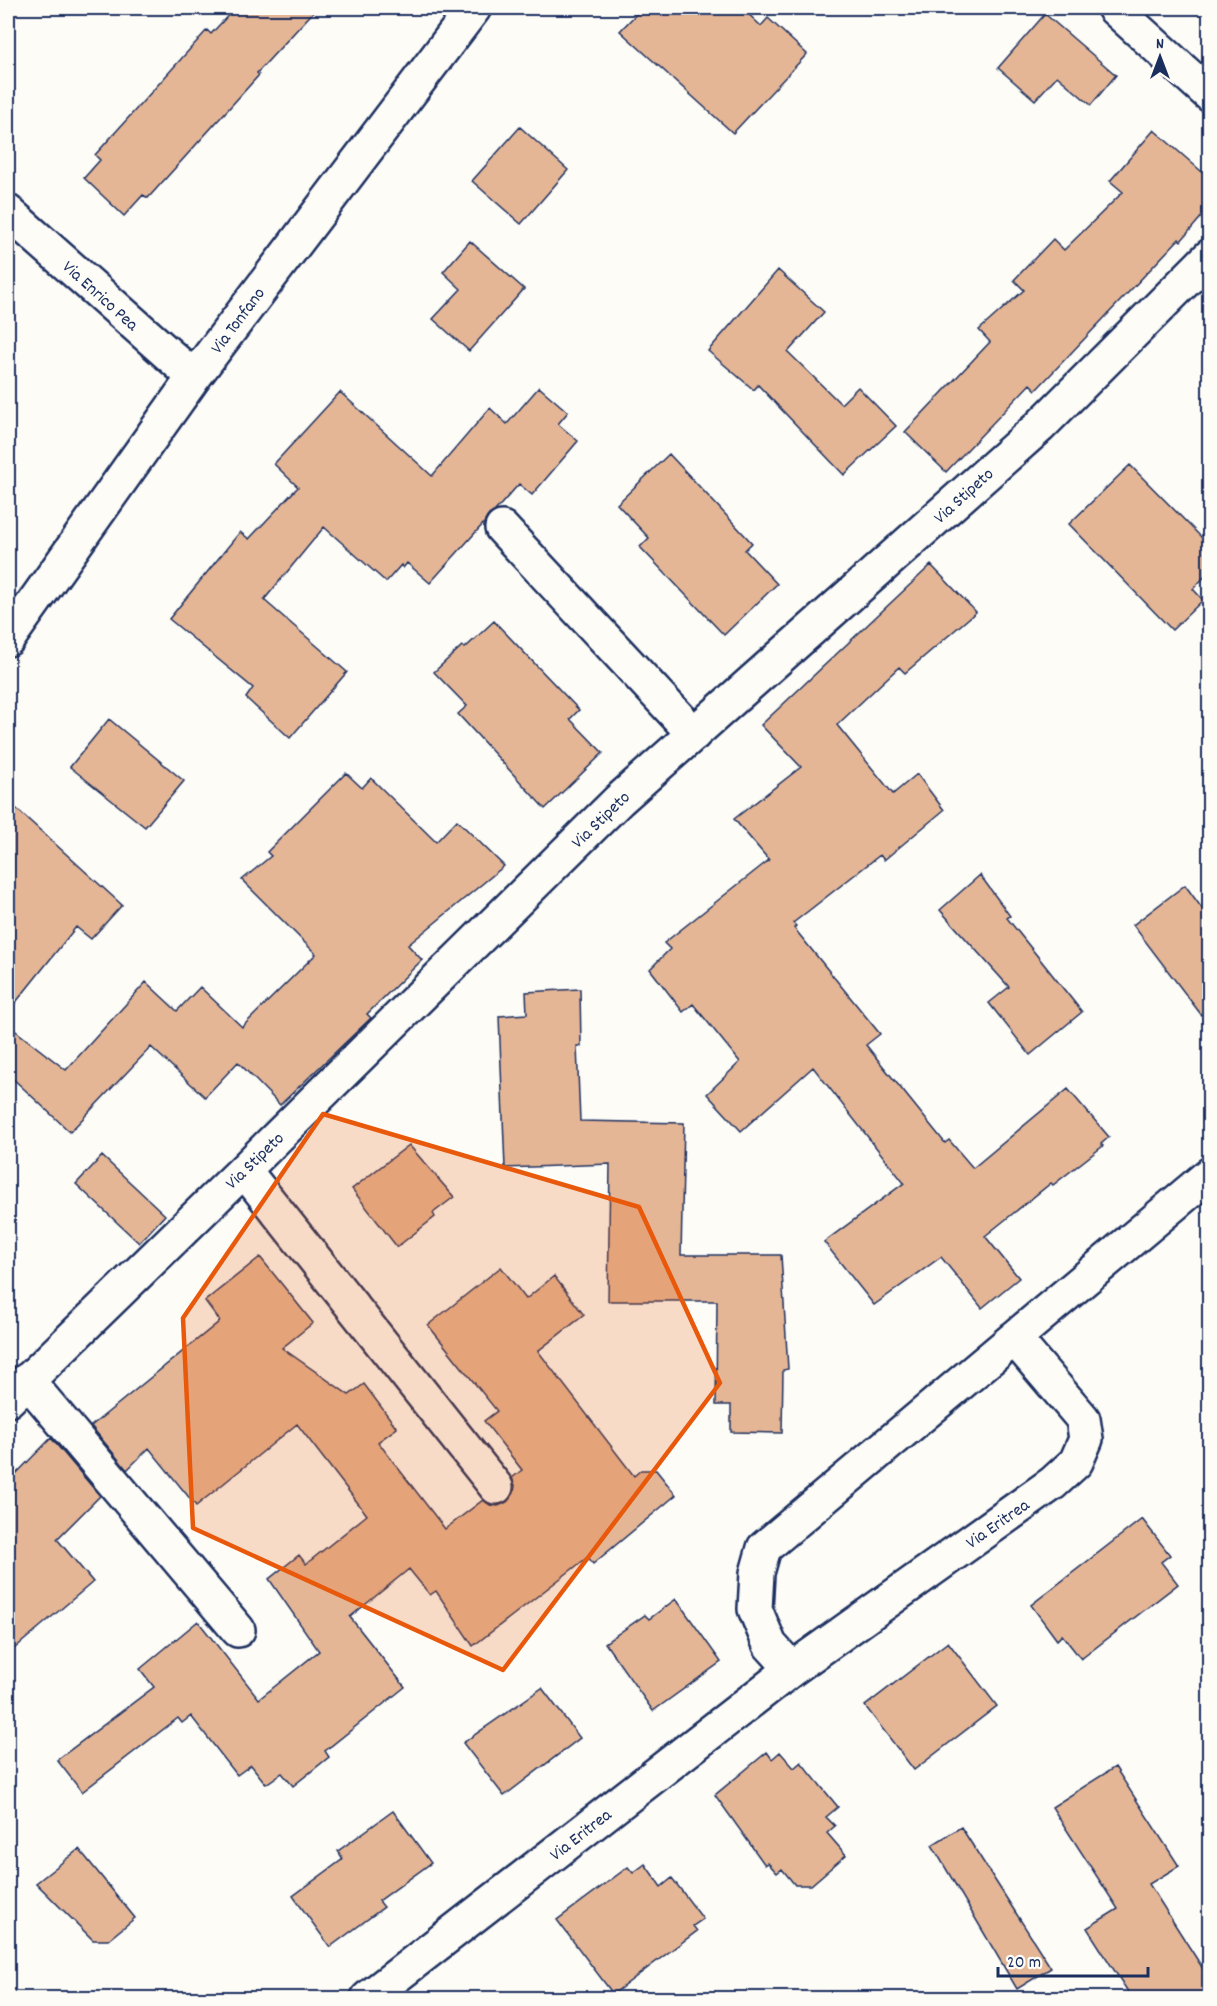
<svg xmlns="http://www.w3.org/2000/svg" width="1217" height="2006" viewBox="0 0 1217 2006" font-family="Dekko,sans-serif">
	<rect width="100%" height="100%" fill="#fdfcf7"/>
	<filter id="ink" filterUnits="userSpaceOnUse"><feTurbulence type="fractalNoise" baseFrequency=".0167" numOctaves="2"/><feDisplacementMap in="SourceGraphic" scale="12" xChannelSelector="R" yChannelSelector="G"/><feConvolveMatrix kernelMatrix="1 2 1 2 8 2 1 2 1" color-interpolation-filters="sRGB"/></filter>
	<g filter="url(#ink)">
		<path fill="#e5b696" stroke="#1b2f5e" stroke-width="1.5" d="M 235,8 L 317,8 L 257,73 L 259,75 L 148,198 L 143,195 L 124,216 L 84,178 L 100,160 L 95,155 L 207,30 L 211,34 Z
			M 642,8 L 742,8 L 761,26 L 768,18 L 807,54 L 733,133 L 620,31 Z
			M 1045,14 L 1116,75 L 1091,105 L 1057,76 L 1035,100 L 998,68 Z
			M 520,127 L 568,170 L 521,224 L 472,181 Z
			M 1154,130 L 1209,178 L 1209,208 L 1181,241 L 1179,239 L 1036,390 L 1030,384 L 946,472 L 905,432 L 990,342 L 979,330 L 1024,290 L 1014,280 L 1053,239 L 1064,250 L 1123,192 L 1110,181 Z
			M 470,241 L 524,289 L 469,351 L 433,319 L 461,289 L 443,272 Z
			M 778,270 L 824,312 L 788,352 L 841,404 L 858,387 L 896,426 L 844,475 L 758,385 L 754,390 L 708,351 Z
			M 539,387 L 568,412 L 558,424 L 578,441 L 532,495 L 519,484 L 495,511 L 489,515 L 484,523 L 430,583 L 407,563 L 403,568 L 401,565 L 386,582 L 324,527 L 264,600 L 347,672 L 290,738 L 246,698 L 253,688 L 169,619 L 240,532 L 249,539 L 298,487 L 274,464 L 340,392 L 432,476 L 490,408 L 507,424 Z
			M 669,454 L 752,543 L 745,550 L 777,584 L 724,635 L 640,547 L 649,538 L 617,504 Z
			M 1130,465 L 1209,545 L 1209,572 L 1193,589 L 1203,600 L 1172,630 L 1069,524 Z
			M 931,565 L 976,612 L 905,673 L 899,667 L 837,725 L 893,794 L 917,774 L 944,810 L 884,860 L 880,855 L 793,923 L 796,926 L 794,928 L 880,1034 L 866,1045 L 945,1143 L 949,1140 L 973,1168 L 1068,1089 L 1109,1137 L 1101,1144 L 1103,1146 L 1053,1185 L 1051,1183 L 985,1236 L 1019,1278 L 982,1308 L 941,1257 L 874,1305 L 824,1242 L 904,1183 L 813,1067 L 741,1131 L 707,1094 L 740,1062 L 693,1004 L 683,1012 L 650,969 L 670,949 L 664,943 L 769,860 L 734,819 L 801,767 L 761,725 Z
			M 494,621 L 579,710 L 570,719 L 603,753 L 545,809 L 458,714 L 467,706 L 434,672 L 462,646 L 465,648 Z
			M 109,719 L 184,781 L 145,827 L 70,767 Z
			M 346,773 L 362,788 L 371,778 L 436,842 L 457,820 L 504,866 L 408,945 L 422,960 L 367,1014 L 371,1018 L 280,1105 L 238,1062 L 205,1097 L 151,1047 L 70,1132 L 8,1074 L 8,1025 L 66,1070 L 146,982 L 177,1011 L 200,987 L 242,1027 L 316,954 L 242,880 L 271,856 L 267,852 Z
			M 8,801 L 122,905 L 91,939 L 76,927 L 8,1012 Z
			M 980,875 L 1010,916 L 1007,918 L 1082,1012 L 1030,1055 L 989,1003 L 1009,987 L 940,910 Z
			M 1185,885 L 1209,918 L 1209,1025 L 1133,925 Z
			M 580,989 L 581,1046 L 577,1046 L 580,1121 L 684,1123 L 681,1255 L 781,1255 L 788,1369 L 783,1370 L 782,1433 L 731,1432 L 731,1405 L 716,1405 L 717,1301 L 608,1301 L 610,1164 L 505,1168 L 499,1016 L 527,1014 L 526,992 Z
			M 409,1145 L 454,1197 L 433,1213 L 435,1217 L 397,1247 L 352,1189 Z
			M 102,1156 L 165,1215 L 139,1243 L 76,1184 Z
			M 260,1257 L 313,1323 L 282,1348 L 349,1395 L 364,1384 L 397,1428 L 378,1442 L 445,1529 L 483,1500 L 490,1505 L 498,1506 L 507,1502 L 514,1493 L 515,1485 L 512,1478 L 522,1470 L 484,1421 L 497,1411 L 428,1325 L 501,1267 L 526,1299 L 554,1276 L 584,1315 L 538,1351 L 634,1476 L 641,1470 L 656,1470 L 676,1495 L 593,1564 L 588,1557 L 473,1646 L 436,1591 L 430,1595 L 409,1569 L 350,1617 L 405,1687 L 325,1751 L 329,1757 L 293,1786 L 282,1773 L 266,1784 L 251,1765 L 237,1775 L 191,1716 L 182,1723 L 178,1718 L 82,1792 L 57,1760 L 154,1687 L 140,1669 L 198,1621 L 259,1699 L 319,1651 L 269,1579 L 299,1555 L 306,1564 L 367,1515 L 297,1424 L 196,1506 L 149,1448 L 127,1470 L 91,1426 L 220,1321 L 205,1301 Z
			M 51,1438 L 100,1496 L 57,1539 L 93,1582 L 8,1654 L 8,1482 Z
			M 1142,1519 L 1170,1555 L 1161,1562 L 1178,1584 L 1081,1659 L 1062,1635 L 1057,1640 L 1031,1605 Z
			M 676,1599 L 721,1662 L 653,1711 L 605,1643 L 645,1615 L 649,1619 Z
			M 948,1642 L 997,1706 L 914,1770 L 865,1706 Z
			M 542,1688 L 580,1738 L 504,1796 L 463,1743 Z
			M 767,1752 L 772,1759 L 780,1752 L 794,1768 L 801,1762 L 838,1807 L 826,1817 L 835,1826 L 827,1833 L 846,1855 L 811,1885 L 795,1885 L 782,1869 L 777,1873 L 768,1863 L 765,1865 L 715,1795 Z
			M 1115,1767 L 1179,1866 L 1149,1884 L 1209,1978 L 1209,1998 L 1132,1998 L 1087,1928 L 1118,1909 L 1052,1807 Z
			M 393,1811 L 431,1863 L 379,1901 L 384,1907 L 330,1947 L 293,1896 L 343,1859 L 338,1851 Z
			M 961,1827 L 1051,1968 L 1017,1989 L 932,1845 Z
			M 79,1849 L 135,1918 L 108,1940 L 93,1940 L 36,1883 Z
			M 645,1864 L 661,1887 L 672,1878 L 703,1919 L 693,1926 L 697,1931 L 613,1994 L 557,1920 L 628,1867 L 633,1873 Z"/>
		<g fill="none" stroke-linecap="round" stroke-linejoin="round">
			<defs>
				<path id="minor" d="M 1114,8 L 1210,95
					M 8,212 L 194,377
					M 502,528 L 694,734
					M 8,639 L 194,377 L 474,8
					M 244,1170 L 496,1487
					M 27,1380 L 238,1630
					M 8,1400 L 244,1170 L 619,800 L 1039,427 L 1210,256
					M 792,1669 L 770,1645 L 755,1609 L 757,1573 L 764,1548 L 1210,1174
					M 368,1998 L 792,1669 L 1053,1483 L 1076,1462 L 1086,1439 L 1083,1419 L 1014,1338"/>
			</defs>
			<use href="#minor" stroke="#1b2f5e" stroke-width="38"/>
			<use href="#minor" stroke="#fdfcf7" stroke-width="33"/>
		</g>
	</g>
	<path fill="#e8590c" fill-opacity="0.2" stroke="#e8590c" stroke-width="4.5" stroke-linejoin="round" d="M 323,1114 L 639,1207 L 720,1383 L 503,1670 L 193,1528 L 183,1318 Z"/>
	<g text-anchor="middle" stroke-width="4.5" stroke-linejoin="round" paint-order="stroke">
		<g font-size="18" fill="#1b2f5e" stroke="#fdfcf7">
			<text transform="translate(101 295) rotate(42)" y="6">Via Enrico Pea</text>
			<text transform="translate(237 320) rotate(-53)" y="6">Via Tonfano</text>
			<text transform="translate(963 495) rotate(-42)" y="6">Via Stipeto</text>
			<text transform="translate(600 819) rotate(-44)" y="6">Via Stipeto</text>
			<text transform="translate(254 1160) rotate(-44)" y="6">Via Stipeto</text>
			<text transform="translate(997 1523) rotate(-35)" y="6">Via Eritrea</text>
			<text transform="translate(580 1834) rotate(-38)" y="6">Via Eritrea</text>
		</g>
	</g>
	<rect width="1217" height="2006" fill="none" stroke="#fdfcf7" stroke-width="30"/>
	<rect x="15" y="15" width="1187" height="1976" fill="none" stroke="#1b2f5e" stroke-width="2" filter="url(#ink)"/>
	<g transform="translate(1160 57)" stroke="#fdfcf7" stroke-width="4.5" paint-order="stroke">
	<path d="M0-4.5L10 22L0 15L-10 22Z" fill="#1b2f5e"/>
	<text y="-9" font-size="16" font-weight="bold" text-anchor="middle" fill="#1b2f5e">N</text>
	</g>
	<path d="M998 1967v9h150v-9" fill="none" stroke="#1b2f5e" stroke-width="3"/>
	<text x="1007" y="1967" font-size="18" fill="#1b2f5e" stroke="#fdfcf7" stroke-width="4.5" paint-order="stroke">20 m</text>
</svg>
